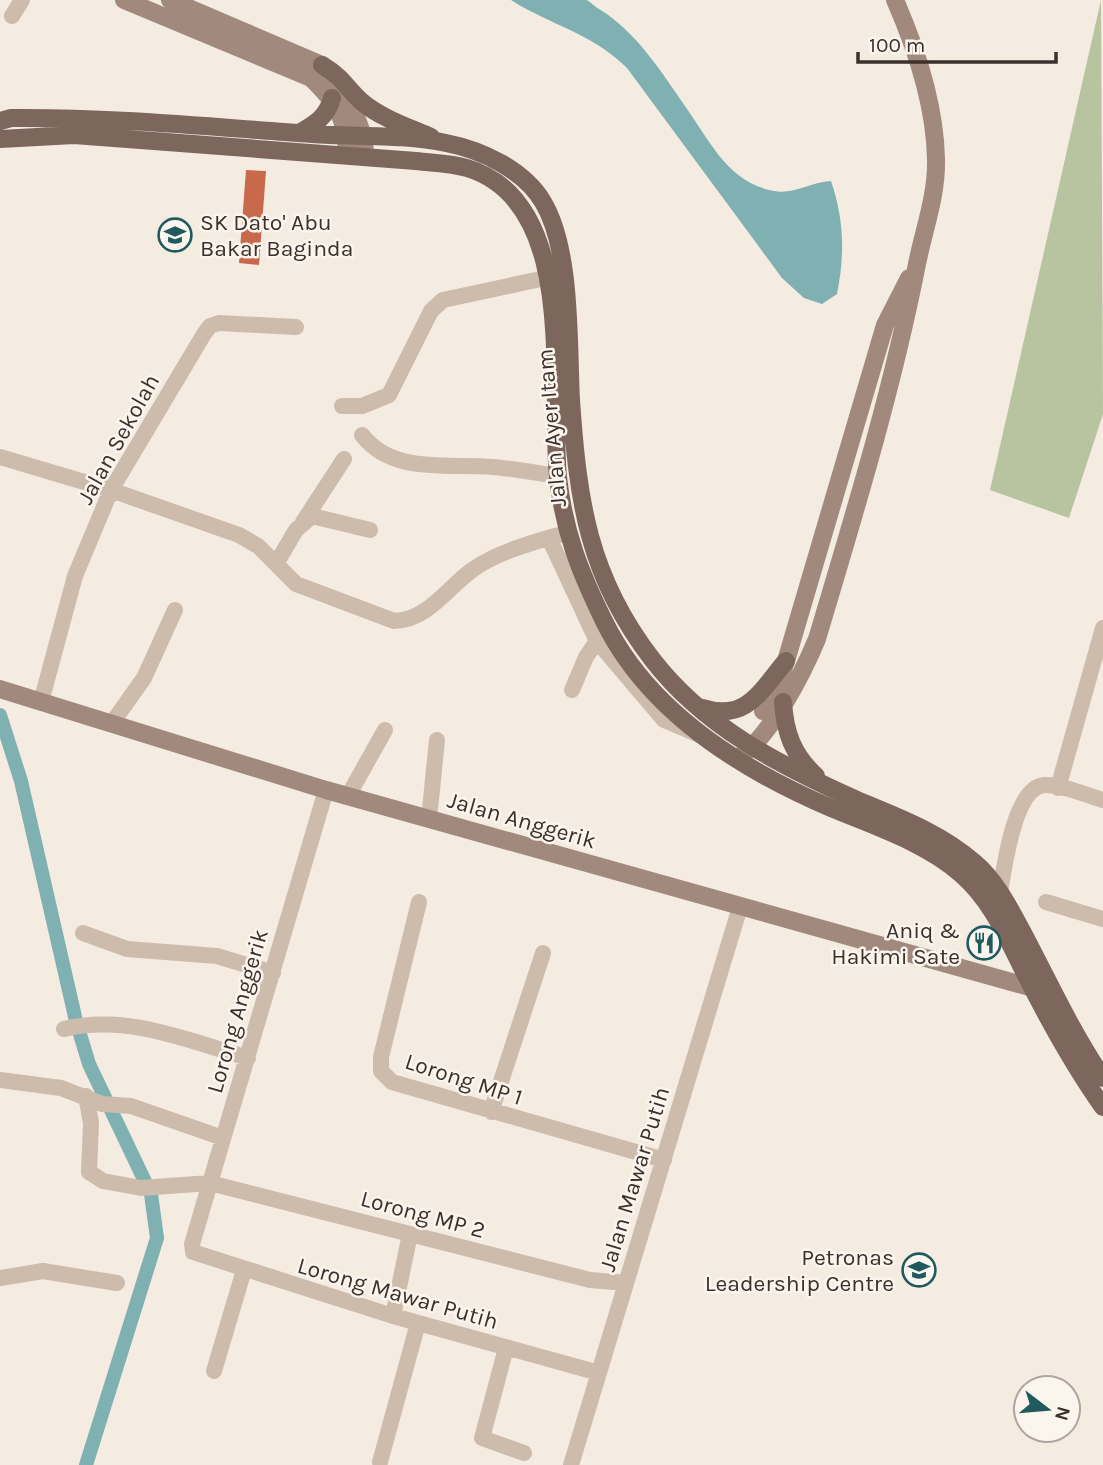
<svg xmlns="http://www.w3.org/2000/svg" width="1103" height="1465" viewBox="0 0 1103 1465" font-family="Karla,sans-serif">
	<rect width="100%" height="100%" fill="#f4ebe1"/>
	<path fill="#b8c4a0" d="M 1101,0 L 1103,414 L 1069,518 L 990,490 Z"/>
	<path fill="#7fb0b2" d="M 511,0 C 527,0 575,0 586,0 C 590,1 595,7 599,9 C 636,31 663,74 687,109 C 711,143 729,183 774,191 C 793,195 811,182 831,181 C 844,219 845,254 837,294 L 822,304 L 804,298 L 782,278 L 627,68 C 590,32 552,26 511,0 Z"/>
	<g fill="none" stroke-linecap="round" stroke-linejoin="round">
		<path stroke="#7fb0b2" stroke-width="14" d="M 0,715 L 21,781 L 76,1021 L 89,1064 L 151,1194 L 157,1238 L 86,1465"/>
	</g>
	<path fill="#c8694b" d="M 246,170 L 266,171 L 259,265 L 239,263 Z"/>
	<g fill="none" stroke-linecap="round" stroke-linejoin="round">
		<path stroke="#cdbbac" stroke-width="16" d="M 12,16 L 22,0
			M 342,406 L 362,406 L 389,395 L 431,311 L 443,300 L 550,277
			M 362,435 C 393,475 448,463 493,467 C 515,469 537,473 558,476
			M 0,457 L 111,490 L 239,535 L 258,546 L 296,584 L 394,621 C 429,620 448,586 475,568 C 500,551 537,541 566,533
			M 303,522 L 344,459
			M 549,538 L 597,641 L 664,720 L 699,735
			M 276,564 L 296,530 L 312,516 L 370,530
			M 572,690 L 586,657 L 597,641
			M 41,702 L 75,576 L 111,490 L 204,334 L 210,326 L 219,323 L 296,327
			M 112,723 L 144,678 L 175,610
			M 1058,788 L 1103,628
			M 326,790 L 210,1183 L 192,1244 L 193,1252 L 393,1316 L 599,1373
			M 348,796 L 385,730
			M 429,819 L 437,740
			M 1000,893 C 1004,868 1014,788 1044,785 C 1061,784 1086,795 1103,800
			M 419,902 L 381,1057 L 381,1071 L 392,1082 L 664,1160
			M 1046,902 L 1103,919
			M 83,933 L 127,949 L 217,956 L 273,973
			M 64,1029 C 128,1014 186,1040 248,1058
			M 0,1080 L 61,1088 L 102,1104 L 131,1106 L 223,1138
			M 86,1096 L 91,1123 L 89,1172 L 103,1181 L 141,1188 L 210,1183 L 590,1280 L 626,1283
			M 491,1112 L 543,953
			M 0,1278 L 43,1271 L 117,1283
			M 393,1316 L 410,1234
			M 506,1348 L 482,1438 L 524,1453
			M 214,1371 L 244,1270
			M 380,1462 L 418,1323
			M 571,1465 L 740,907"/>
		<path stroke="#a18a7d" stroke-width="18" d="M 124,0 L 311,78 C 338,104 346,118 347,155
			M 170,0 L 322,65 L 347,93 L 364,138 L 365,157
			M 0,689 L 326,790 L 1033,988
			M 763,711 L 774,695 L 786,661 L 885,325 L 909,278
			M 741,756 C 772,733 802,675 817,639 C 854,515 892,391 917,264 C 924,229 937,195 936,159 C 935,106 916,48 895,0"/>
		<path stroke="#7d675c" stroke-width="18" d="M 322,65 C 345,79 345,87 362,102 C 381,118 408,127 431,137
			M 0,121 L 11,118 C 111,117 211,127 312,134 C 354,137 405,134 446,143 C 482,150 524,170 543,202 C 572,250 568,344 571,400 C 578,501 588,576 652,659 C 704,727 781,766 857,800 C 898,817 941,833 975,863 C 996,881 1009,907 1022,931 C 1048,980 1072,1033 1103,1078
			M 299,133 C 315,124 327,117 332,98
			M 0,139 L 74,135 L 416,161 C 432,163 451,163 467,168 C 580,202 549,386 558,477 C 564,532 580,572 604,621 C 648,711 742,770 831,808 C 874,826 926,843 961,874 C 995,903 1011,948 1032,987 C 1053,1028 1076,1069 1103,1107
			M 783,702 C 785,733 793,755 816,776
			M 703,708 C 747,722 761,690 786,661"/>
	</g>
	<defs>
		<symbol id="school-ring" viewBox="-11 -11 22 22"><circle r="9.5" fill="#fbf5ee" stroke="#1f5a5e" stroke-width="1.5"/><path d="M0-5L7-2L0 1L-7-2ZM-4 1L0 2.5L4 1V4Q0 6-4 4Z" fill="#1f5a5e"/></symbol>
		<symbol id="restaurant-ring" viewBox="-11 -11 22 22"><circle r="9.5" fill="#fbf5ee" stroke="#1f5a5e" stroke-width="1.5"/><path d="M-5-6h1v4h1v-4h1v4h1v-4h1v5L-1.5 .5V6h-2V.5L-5-1ZM5-6V6H3V1.5H1.5Q1.5-4 5-6Z" fill="#1f5a5e"/></symbol>
		<symbol id="university-ring" viewBox="-11 -11 22 22"><circle r="9.5" fill="#fbf5ee" stroke="#1f5a5e" stroke-width="1.5"/><path d="M0-5L7-2L0 1L-7-2ZM-4 1L0 2.5L4 1V4Q0 6-4 4Z" fill="#1f5a5e"/></symbol>
	</defs>
	<g fill-rule="evenodd">
		<use href="#school-ring" x="156" y="216" width="38" height="38"/>
		<use href="#restaurant-ring" x="965" y="924" width="38" height="38"/>
		<use href="#university-ring" x="900" y="1251" width="38" height="38"/>
	</g>
	<g text-anchor="middle" stroke-width="5" stroke-linejoin="round" paint-order="stroke">
		<g font-size="23" fill="#3b302b" stroke="#fbf5ee" text-anchor="end">
			<text x="200" y="230" text-anchor="start">SK Dato' Abu<tspan x="200" dy="26">Bakar Baginda</tspan></text>
			<text x="960" y="938">Aniq &amp;<tspan x="960" dy="26">Hakimi Sate</tspan></text>
			<text x="894" y="1265">Petronas<tspan x="894" dy="26">Leadership Centre</tspan></text>
		</g>
		<g font-size="23" fill="#3b302b" stroke="#fbf5ee">
			<text transform="translate(551 428) rotate(-95)" y="8">Jalan Ayer Itam</text>
			<text transform="translate(118 439) rotate(-61)" y="8">Jalan Sekolah</text>
			<text transform="translate(522 820) rotate(16)" y="8">Jalan Anggerik</text>
			<text transform="translate(237 1011) rotate(-74)" y="8">Lorong Anggerik</text>
			<text transform="translate(464 1079) rotate(18)" y="8">Lorong MP 1</text>
			<text transform="translate(634 1179) rotate(-73)" y="8">Jalan Mawar Putih</text>
			<text transform="translate(423 1214) rotate(15)" y="8">Lorong MP 2</text>
			<text transform="translate(398 1293) rotate(16)" y="8">Lorong Mawar Putih</text>
		</g>
	</g>
	<g transform="translate(1047 1409) rotate(106)"><circle r="33" fill="#fbf5ee" stroke="#aea6a0" stroke-width="2"/>
	<path d="M0-5L12 26L0 18L-12 26Z" fill="#1f5a5e"/>
	<text y="-10" font-size="19" font-weight="bold" text-anchor="middle" fill="#3b302b">N</text>
	</g>
	<path d="M858 52v10h198v-10" fill="none" stroke="#3b302b" stroke-width="3.5"/>
	<text x="869" y="52" font-size="21" fill="#3b302b" stroke="#fbf5ee" stroke-width="5" paint-order="stroke">100 m</text>
</svg>
